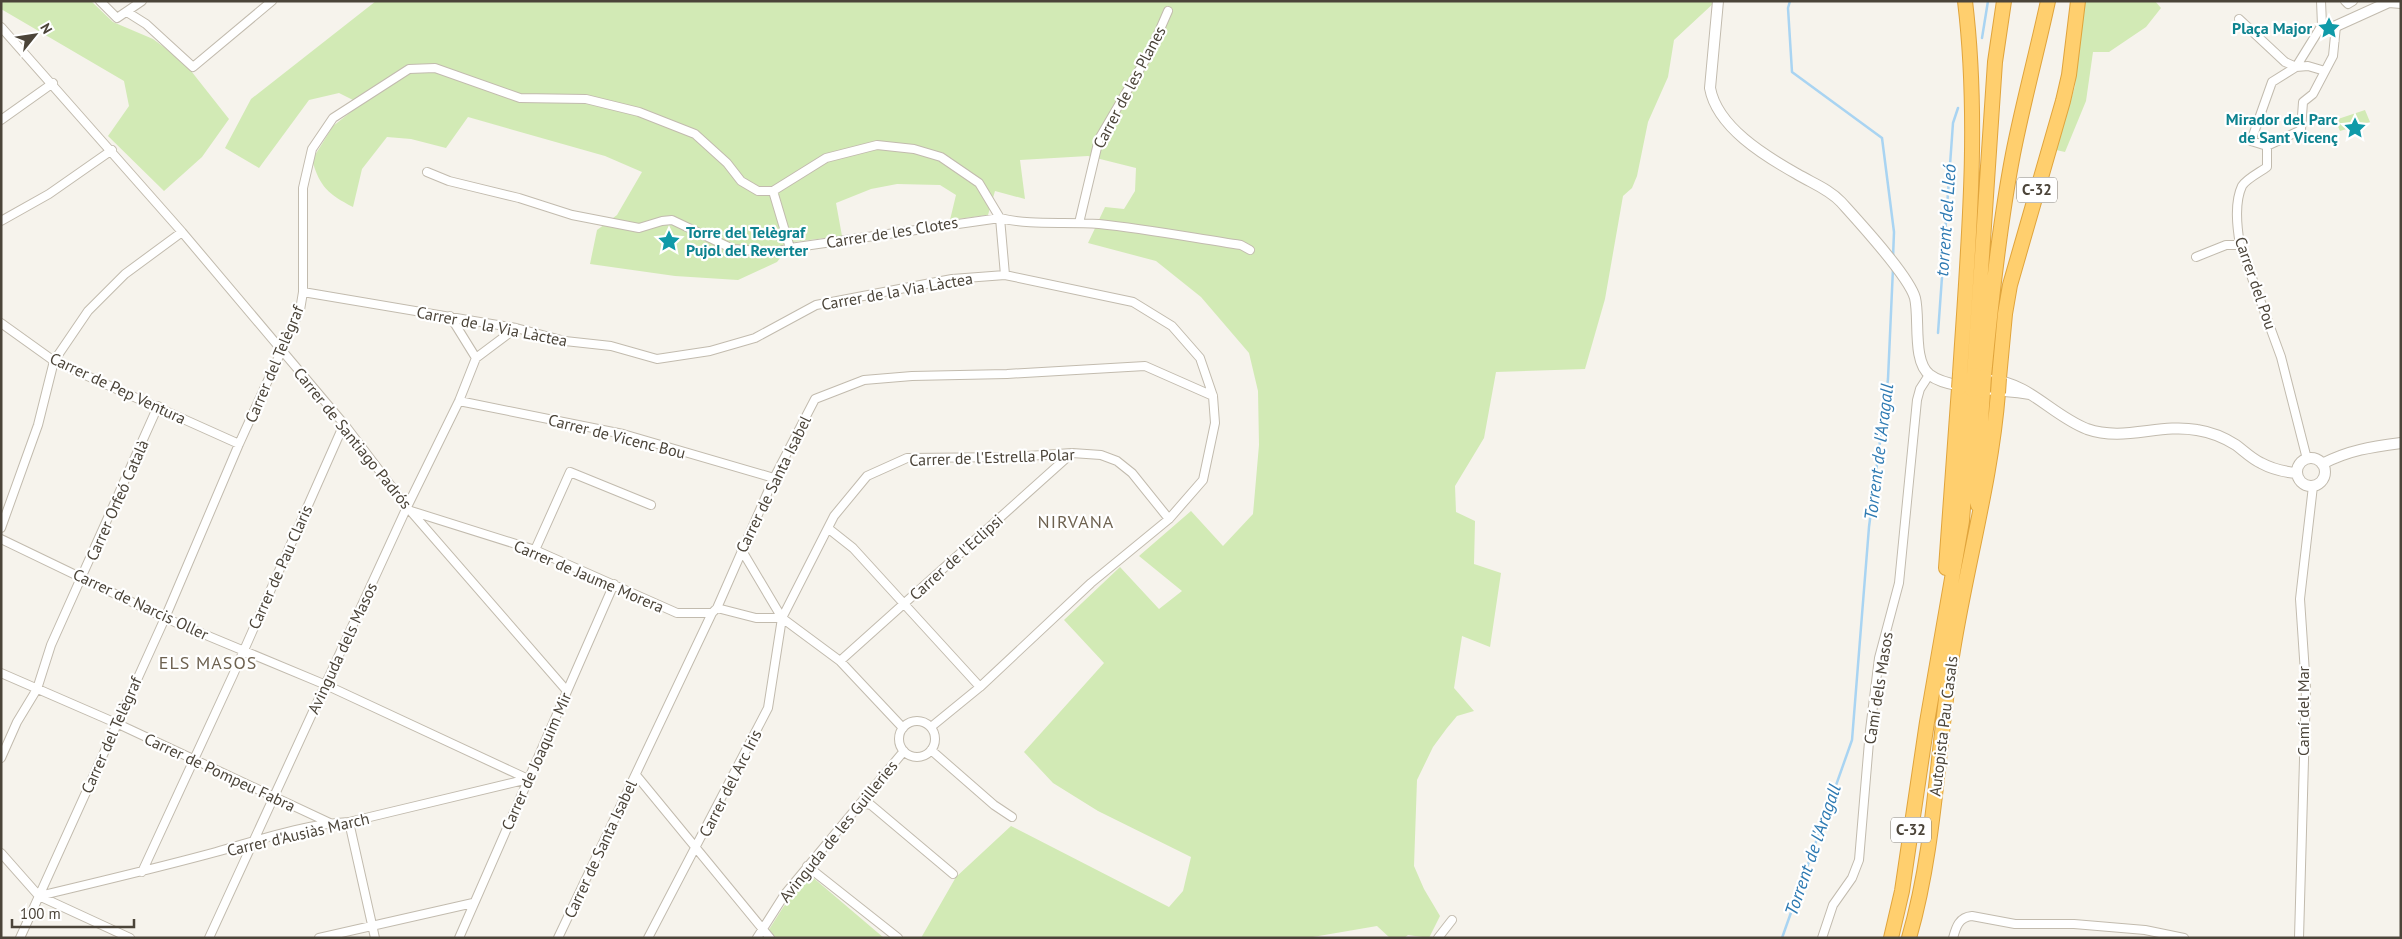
<svg xmlns="http://www.w3.org/2000/svg" width="2402" height="939" viewBox="0 0 2402 939" font-family="'PT Sans',sans-serif">
	<rect width="100%" height="100%" fill="#f6f3ec"/>
	<path fill="#d2eab5" d="M 1,1 L 91,1 L 113,22 L 153,39 L 184,62 L 229,119 L 202,157 L 164,191 L 108,136 L 129,106 L 124,81 L 1,9 Z
		M 376,1 L 1716,1 L 1674,40 L 1668,77 L 1648,122 L 1637,176 L 1632,188 L 1623,196 L 1605,299 L 1585,369 L 1496,372 L 1484,438 L 1455,486 L 1456,512 L 1475,521 L 1474,564 L 1501,573 L 1490,647 L 1462,636 L 1454,688 L 1474,711 L 1457,716 L 1447,728 L 1433,747 L 1417,780 L 1414,866 L 1424,889 L 1440,916 L 1429,938 L 1408,935 L 1404,938 L 1390,938 L 1377,926 L 1307,938 L 921,938 L 956,877 L 1011,826 L 1169,907 L 1183,891 L 1191,857 L 1098,811 L 1053,783 L 1024,752 L 1104,663 L 1064,620 L 1120,567 L 1159,609 L 1182,591 L 1139,556 L 1191,511 L 1223,546 L 1253,514 L 1259,445 L 1258,391 L 1249,353 L 1201,297 L 1156,261 L 1088,243 L 1105,207 L 1124,209 L 1135,191 L 1136,168 L 1088,156 L 1020,160 L 1025,199 L 995,191 L 988,215 L 950,220 L 956,195 L 940,185 L 897,184 L 871,189 L 836,203 L 842,236 L 793,242 L 777,262 L 738,280 L 675,276 L 590,264 L 597,230 L 617,215 L 642,172 L 605,156 L 468,117 L 446,148 L 411,139 L 387,137 L 362,169 L 353,207 C 328,194 320,187 312,160 L 333,126 L 361,104 L 339,93 L 309,100 L 259,168 L 225,148 L 251,99 Z
		M 2083,1 L 2155,1 L 2161,8 L 2146,27 L 2109,52 L 2093,52 L 2086,101 L 2065,152 L 2056,150 L 2075,86 Z
		M 2365,110 L 2370,122 L 2340,131 L 2335,120 Z
		M 810,875 L 884,938 L 775,938 L 768,931 L 784,906 Z"/>
	<g fill="none" stroke-linecap="round" stroke-linejoin="round">
		<path stroke="#a9d4f2" stroke-width="2.5" d="M 1790,1 L 1788,8 L 1792,72 L 1882,138 L 1894,232 L 1893,258
			M 1982,38 L 1988,1
			M 1938,333 L 1953,123 L 1958,108
			M 1782,938 L 1852,740 L 1869,527 L 1888,379 L 1893,268"/>
		<defs>
			<path id="minor" d="M 100,1 L 117,18 L 142,1
				M 2321,1 L 2322,25
				M 2345,1 L 2348,4 L 2353,1
				M 127,12 L 146,24 L 193,67 L 272,1
				M 2239,19 L 2285,62 L 2296,67
				M 1,27 L 182,232 L 344,424 L 407,507 L 567,691
				M 2296,67 L 2308,66 L 2325,71
				M 1,120 L 53,83
				M 2267,146 L 2267,167 C 2260,172 2246,179 2242,186 C 2234,203 2237,227 2240,245 L 2281,357 L 2307,459
				M 2267,146 L 2301,130 L 2303,102 L 2313,94 L 2333,56 L 2336,26 L 2322,25
				M 2267,146 L 2251,141 L 2272,82 L 2296,67 L 2322,25
				M 427,172 L 449,181 L 519,198 L 572,215 L 639,228 L 662,221 L 672,220 L 733,249 L 776,252 L 790,248 L 1000,218 C 1032,226 1066,221 1099,224 C 1147,229 1194,238 1241,245 L 1250,250
				M 773,191 L 790,248
				M 1,221 L 49,194 L 112,150
				M 1079,223 L 1099,139 L 1151,50 L 1168,11
				M 2196,257 L 2226,245 L 2240,245
				M 303,292 L 516,328 L 565,341 L 611,346 L 657,359 L 710,351 L 755,338 L 816,305 L 952,279 L 1005,275 L 1133,302 L 1172,326 L 1200,358 L 1213,396 L 1215,423 L 1203,480 L 1169,519 L 1091,583 L 980,687 L 931,727
				M 450,316 L 476,358
				M 1,323 L 54,361 L 239,444
				M 459,401 L 623,434 L 774,478
				M 411,511 L 535,550 L 677,613 L 712,613
				M 1,528 L 38,425 L 54,361 L 88,311 L 125,274 L 182,232
				M 829,529 L 853,548 L 980,687
				M 1,539 L 165,618 L 326,685 L 528,779
				M 741,549 L 782,618 L 840,661 L 903,728
				M 535,550 L 570,472 L 651,505
				M 717,608 L 756,618 L 782,618
				M 840,661 L 1072,453
				M 1,673 L 116,723 L 330,823
				M899 739a18 18 0 1 1 36 0a18 18 0 1 1-36 0Z
				M 931,750 L 994,805 L 1012,817
				M 1,758 L 17,722 L 37,689 L 51,645 L 158,406
				M 636,775 L 770,938
				M 862,803 L 871,805 L 953,874
				M 349,822 L 375,938
				M 1,853 L 39,896 L 130,938
				M 807,866 L 898,938
				M 142,872 L 233,675 L 344,424
				M 39,896 C 98,882 157,868 216,852 C 259,840 304,824 349,822 L 528,779
				M 20,938 L 165,618 L 239,444 L 300,310 L 303,292 L 303,188 L 312,149 L 333,118 L 409,69 L 435,68 L 520,98 L 586,99 L 639,112 L 695,134 L 727,163 L 741,181 L 758,191 L 773,191 L 826,158 L 877,145 L 914,149 L 941,157 L 979,183 L 1000,218 L 1005,275
				M 209,938 L 407,507 L 459,401 L 476,358 L 516,328
				M 319,938 L 473,903
				M 459,938 L 614,584
				M 558,938 L 712,613 L 717,608 L 774,478 L 815,399 L 864,380 L 912,376 L 1007,374 L 1145,366 L 1213,396
				M 648,938 L 768,708 L 782,618 L 834,516 L 867,476 L 907,458 L 1013,457 L 1072,453 L 1101,455 L 1117,461 L 1132,473 L 1169,519
				M 757,938 L 785,894 L 904,751
				M 1438,938 L 1452,920
				M 1822,938 L 1833,905 L 1852,878 L 1859,860 L 1870,730 L 1879,658 L 1899,583 L 1917,400 L 1920,389 L 1929,375
				M 1953,938 C 1956,927 1959,917 1972,916 L 2015,924 L 2074,924 L 2145,930 L 2184,938
				M 2299,938 L 2306,688 L 2300,599 L 2313,486"/>
			<path id="tertiary" d="M 1718,1 L 1710,88 C 1717,127 1765,156 1797,174 C 1812,183 1829,189 1841,202 C 1859,222 1909,276 1915,298 C 1920,318 1912,362 1930,375 C 1949,390 2004,389 2030,394
				M 2336,26 L 2389,2 L 2401,3
				M 1993,380 C 2030,384 2053,416 2087,429 C 2124,442 2160,423 2197,430 C 2210,432 2225,438 2236,445 C 2244,451 2252,459 2261,463 C 2272,469 2285,472 2297,473
				M2297 472a14 14 0 1 1 28 0a14 14 0 1 1-28 0Z
				M 2322,464 C 2349,450 2371,447 2401,443"/>
			<path id="motorway" d="M 1960,374 C 1968,250 1980,125 1965,1
				M 1974,375 L 1995,62 L 2004,1
				M 1984,376 C 1991,302 1999,227 2013,154 C 2023,103 2037,52 2048,1
				M 1999,378 L 2005,314 L 2010,285 L 2063,101 L 2069,75 L 2078,1
				M 1978,505 L 1976,496 L 1983,391
				M 1946,568 L 1959,388
				M 1891,938 L 1902,891 L 1927,722 L 1962,521 L 1972,390
				M 1909,938 C 1936,845 1937,745 1953,650 C 1967,563 1991,480 1998,393"/>
		</defs>
		<use href="#minor" stroke="#c2bbae" stroke-width="10"/>
		<use href="#tertiary" stroke="#c2bbae" stroke-width="12"/>
		<use href="#motorway" stroke="#e0a43c" stroke-width="16"/>
		<use href="#minor" stroke="#fff" stroke-width="8"/>
		<use href="#tertiary" stroke="#fff" stroke-width="10"/>
		<use href="#motorway" stroke="#ffcf6e" stroke-width="14"/>
		<defs>
			<path id="motorway-bridge" d="M 1959,388 L 1960,374
				M 1972,390 L 1974,375
				M 1983,391 L 1984,376
				M 1998,393 L 1999,378"/>
		</defs>
		<use href="#motorway-bridge" stroke="#e0a43c" stroke-width="16" stroke-linecap="butt"/>
		<use href="#motorway-bridge" stroke="#ffcf6e" stroke-width="14"/>
	</g>
	<defs>
		<symbol id="sight-bare" viewBox="-9 -9 18 18"><path d="M0-6L1.8-2.2L6-1.7L2.9 1.2L3.7 5.4L0 3.3L-3.7 5.4L-2.9 1.2L-6-1.7L-1.8-2.2Z" fill="#0f9aa8" stroke="#fff" stroke-width="2.5" paint-order="stroke"/></symbol>
	</defs>
	<g fill-rule="evenodd">
		<use href="#sight-bare" x="2313" y="12" width="32" height="32"/>
		<use href="#sight-bare" x="2339" y="112" width="32" height="32"/>
		<use href="#sight-bare" x="653" y="225" width="32" height="32"/>
	</g>
	<g text-anchor="middle" stroke-width="4.5" stroke-linejoin="round" paint-order="stroke">
		<g fill="#fff" stroke="#817c74" stroke-width="1">
			<rect x="2017" y="177.5" width="40" height="25" rx="4"/>
			<rect x="1891" y="817.5" width="40" height="25" rx="4"/>
		</g>
		<g font-size="15" font-weight="bold" fill="#4b4439">
			<text x="2037" y="195">C-32</text>
			<text x="1911" y="835">C-32</text>
		</g>
		<g font-size="16" font-weight="bold" fill="#0d838f" stroke="#fff" text-anchor="end">
			<text x="2312" y="34">Plaça Major</text>
			<text x="2338" y="125">Mirador del Parc<tspan x="2338" dy="18">de Sant Vicenç</tspan></text>
			<text x="686" y="238" text-anchor="start">Torre del Telègraf<tspan x="686" dy="18">Pujol del Reverter</tspan></text>
		</g>
		<g font-size="16" fill="#4b4439" stroke="#fff">
			<text transform="translate(1129 87) rotate(-62)" y="6">Carrer de les Planes</text>
			<text transform="translate(892 232) rotate(-9)" y="6">Carrer de les Clotes</text>
			<text transform="translate(2256 283) rotate(71)" y="6">Carrer del Pou</text>
			<text transform="translate(897 291) rotate(-10)" y="6">Carrer de la Via Làctea</text>
			<text transform="translate(492 326) rotate(11)" y="6">Carrer de la Via Làctea</text>
			<text transform="translate(274 364) rotate(-67)" y="6">Carrer del Telègraf</text>
			<text transform="translate(118 388) rotate(25)" y="6">Carrer de Pep Ventura</text>
			<text transform="translate(617 436) rotate(14)" y="6">Carrer de Vicenc Bou</text>
			<text transform="translate(353 438) rotate(51)" y="6">Carrer de Santiago Padrós</text>
			<text transform="translate(992 457) rotate(-2)" y="6">Carrer de l'Estrella Polar</text>
			<text transform="translate(773 484) rotate(-64)" y="6">Carrer de Santa Isabel</text>
			<text transform="translate(117 500) rotate(-66)" y="6">Carrer Orfeó Català</text>
			<text transform="translate(956 557) rotate(-42)" y="6">Carrer de l'Eclipsi</text>
			<text transform="translate(280 567) rotate(-66)" y="6">Carrer de Pau Claris</text>
			<text transform="translate(589 576) rotate(23)" y="6">Carrer de Jaume Morera</text>
			<text transform="translate(141 604) rotate(25)" y="6">Carrer de Narcis Oller</text>
			<text transform="translate(342 648) rotate(-65)" y="6">Avinguda dels Masos</text>
			<text transform="translate(1878 688) rotate(-81)" y="6">Camí dels Masos</text>
			<text transform="translate(2303 711) rotate(-90)" y="6">Camí del Mar</text>
			<text transform="translate(1943 726) rotate(-83)" y="6">Autopista Pau Casals</text>
			<text transform="translate(111 735) rotate(-66)" y="6">Carrer del Telègraf</text>
			<text transform="translate(536 761) rotate(-66)" y="6">Carrer de Joaquim Mir</text>
			<text transform="translate(220 772) rotate(25)" y="6">Carrer de Pompeu Fabra</text>
			<text transform="translate(730 783) rotate(-63)" y="6">Carrer del Arc Iris</text>
			<text transform="translate(838 831) rotate(-51)" y="6">Avinguda de les Guilleries</text>
			<text transform="translate(298 834) rotate(-13)" y="6">Carrer d'Ausiàs March</text>
			<text transform="translate(600 849) rotate(-65)" y="6">Carrer de Santa Isabel</text>
		</g>
		<g font-size="18" font-style="italic" fill="#2e7ab2" stroke="#fff">
			<text transform="translate(1946 220) rotate(-86)" y="6">torrent del Lleó</text>
			<text transform="translate(1879 452) rotate(-83)" y="6">Torrent de l'Aragall</text>
			<text transform="translate(1813 850) rotate(-71)" y="6">Torrent de l'Aragall</text>
		</g>
		<g font-size="18" letter-spacing="1" fill="#6e6250" stroke="#fff">
			<text x="1076" y="528">NIRVANA</text>
			<text x="208" y="669">ELS MASOS</text>
		</g>
	</g>
	<rect width="2402" height="939" fill="none" stroke="#4b4439" stroke-width="5"/>
	<g transform="translate(35 35) rotate(60)" stroke="#ffffff" stroke-width="4" paint-order="stroke">
	<path d="M0-4L9 19L0 12L-9 19Z" fill="#4b4439"/>
	<text y="-8" font-size="14" font-weight="bold" text-anchor="middle" fill="#4b4439">N</text>
	</g>
	<path d="M12 919v8h122v-8" fill="none" stroke="#4b4439" stroke-width="2.5"/>
	<text x="20" y="919" font-size="15" fill="#4b4439" stroke="#ffffff" stroke-width="4" paint-order="stroke">100 m</text>
</svg>
